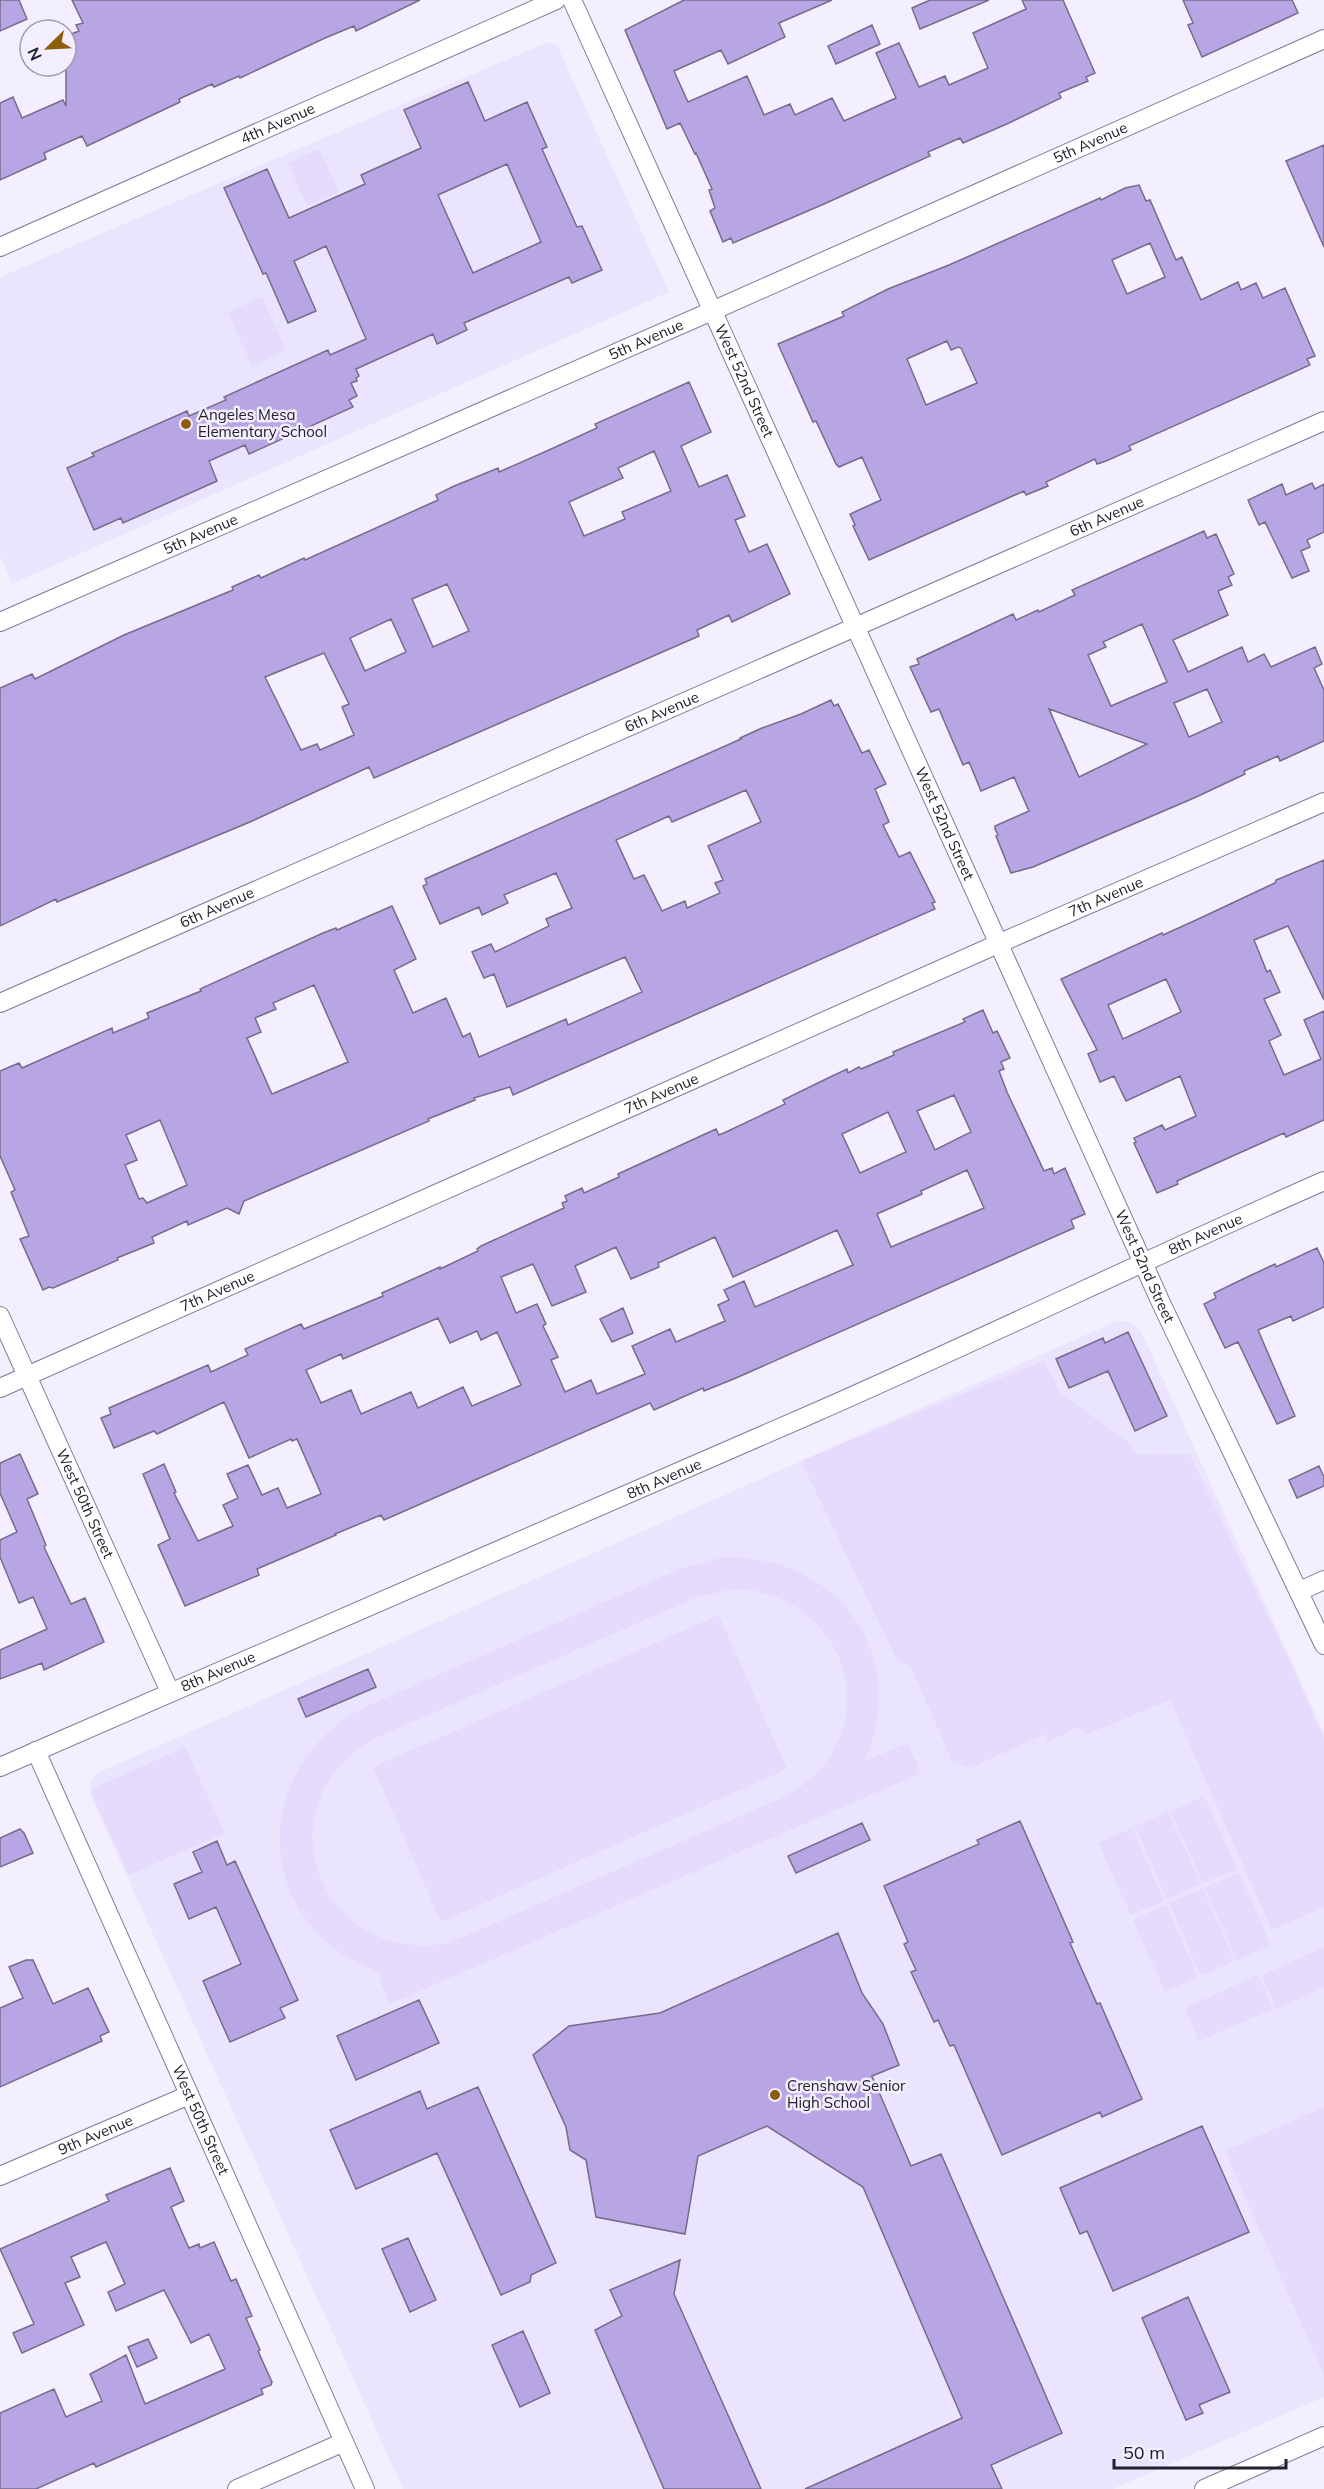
<svg xmlns="http://www.w3.org/2000/svg" width="1324" height="2489" viewBox="0 0 1324 2489" font-family="Mulish,sans-serif">
	<rect width="100%" height="100%" fill="#f3effe"/>
	<path fill="#ebe4fe" d="M 548,42 L 557,45 L 669,292 L 12,584 L 0,556 L 0,277 Z
		M 1117,1321 L 1131,1322 L 1141,1331 L 1324,1733 L 1324,2397 L 1113,2489 L 403,2489 L 90,1794 L 91,1783 L 95,1774 Z"/>
	<path fill="#e4dbfd" fill-rule="evenodd" d="M 319,149 L 339,192 L 307,206 L 288,163 Z
		M 262,297 L 286,350 L 252,366 L 228,312 Z
		M 1043,1361 L 1062,1395 L 1126,1440 L 1137,1455 L 1189,1454 L 1284,1649 L 1324,1740 L 1324,1907 L 1272,1930 L 1170,1700 L 1085,1735 L 1079,1727 L 1048,1742 L 1045,1734 L 970,1768 L 952,1761 L 910,1665 L 898,1662 L 801,1461 Z
		M 724,1557 C 839,1556 910,1652 865,1761 L 908,1743 L 921,1773 L 390,2004 L 378,1976 L 382,1973 C 253,1930 245,1769 365,1707 L 682,1568 ZM 745,1589 C 860,1606 886,1745 782,1798 L 449,1943 C 315,1966 258,1799 378,1737 L 695,1598 L 728,1590 Z
		M 719,1615 L 787,1769 L 441,1922 L 373,1767 Z
		M 185,1747 L 225,1833 L 129,1875 L 90,1790 Z
		M 1204,1796 L 1237,1869 L 1203,1883 L 1171,1811 Z
		M 1168,1812 L 1201,1884 L 1167,1899 L 1135,1826 Z
		M 1132,1828 L 1164,1901 L 1131,1915 L 1098,1843 Z
		M 1239,1873 L 1271,1945 L 1237,1960 L 1205,1888 Z
		M 1203,1889 L 1234,1961 L 1201,1976 L 1169,1903 Z
		M 1166,1905 L 1198,1977 L 1165,1992 L 1133,1920 Z
		M 1324,1947 L 1324,1987 L 1276,2009 L 1262,1975 Z
		M 1258,1975 L 1273,2009 L 1199,2041 L 1185,2008 Z
		M 1324,2107 L 1324,2375 L 1225,2151 Z"/>
	<path fill="#b7a5e4" stroke="#756c8c" stroke-width="1.5" fill-rule="evenodd" d="M 0,0 L 19,0 L 27,19 L 0,31 Z
		M 72,0 L 420,0 L 356,31 L 354,26 L 325,38 L 240,78 L 239,76 L 214,87 L 212,84 L 179,99 L 180,102 L 87,146 L 82,136 L 44,153 L 46,159 L 0,180 L 0,103 L 13,97 L 22,118 L 63,100 L 66,106 L 66,36 L 79,31 L 76,25 L 83,23 Z
		M 684,0 L 832,0 L 779,23 L 785,37 L 728,64 L 721,50 L 674,71 L 688,102 L 747,76 L 764,115 L 790,104 L 795,115 L 832,98 L 844,121 L 896,98 L 876,53 L 899,43 L 919,87 L 945,76 L 949,85 L 988,68 L 973,33 L 1026,9 L 1022,0 L 1063,0 L 1095,73 L 1086,77 L 1088,81 L 1059,93 L 1061,98 L 1009,123 L 963,143 L 960,138 L 928,152 L 930,156 L 824,204 L 733,243 L 731,238 L 723,242 L 710,211 L 715,208 L 709,190 L 712,189 L 696,153 L 695,154 L 680,123 L 667,129 L 625,30 Z
		M 930,0 L 989,0 L 920,29 L 912,8 Z
		M 1183,0 L 1292,0 L 1298,13 L 1202,57 L 1188,25 L 1193,23 Z
		M 872,25 L 880,44 L 836,64 L 828,46 Z
		M 468,82 L 485,121 L 527,102 L 547,147 L 542,149 L 577,227 L 582,226 L 602,270 L 572,283 L 569,277 L 464,323 L 467,330 L 437,344 L 433,334 L 356,369 L 359,376 L 356,378 L 357,381 L 351,383 L 357,396 L 349,400 L 353,407 L 249,454 L 245,445 L 209,461 L 217,481 L 123,523 L 121,518 L 94,530 L 67,468 L 94,456 L 92,453 L 187,411 L 189,416 L 226,400 L 224,397 L 328,350 L 330,355 L 366,339 L 326,246 L 294,261 L 316,311 L 288,323 L 266,273 L 263,274 L 224,188 L 267,169 L 289,218 L 365,184 L 361,175 L 421,148 L 404,110 ZM 507,164 L 541,242 L 473,273 L 438,195 Z
		M 1324,145 L 1324,247 L 1286,161 Z
		M 1139,185 L 1146,201 L 1150,200 L 1176,260 L 1182,257 L 1201,300 L 1238,282 L 1241,290 L 1256,283 L 1263,298 L 1285,288 L 1315,356 L 1307,359 L 1310,365 L 1129,446 L 1131,450 L 1106,461 L 1097,464 L 1095,459 L 1046,482 L 1048,486 L 1026,495 L 1024,491 L 869,560 L 853,526 L 855,525 L 850,514 L 881,500 L 862,457 L 839,467 L 836,464 L 816,421 L 813,422 L 778,344 L 844,316 L 842,312 L 888,289 L 949,265 L 1091,202 L 1100,198 L 1101,200 L 1125,188 ZM 1150,243 L 1165,277 L 1127,294 L 1112,260 ZM 947,341 L 951,350 L 958,347 L 961,348 L 977,383 L 926,405 L 907,359 Z
		M 689,382 L 711,432 L 681,446 L 699,487 L 727,475 L 745,516 L 735,520 L 749,552 L 767,544 L 790,594 L 732,622 L 729,615 L 697,630 L 699,636 L 374,778 L 369,767 L 250,822 L 57,902 L 56,899 L 0,926 L 0,688 L 32,674 L 35,679 L 124,635 L 233,590 L 232,587 L 259,575 L 261,578 L 304,558 L 305,560 L 438,500 L 436,495 L 452,487 L 498,468 L 499,472 L 549,450 L 597,428 L 595,424 ZM 654,451 L 671,491 L 622,512 L 625,519 L 584,536 L 569,502 L 623,478 L 618,468 ZM 447,584 L 469,631 L 433,647 L 412,599 ZM 391,619 L 406,652 L 365,671 L 350,638 ZM 324,653 L 349,704 L 342,707 L 354,735 L 320,750 L 317,744 L 301,750 L 265,677 Z
		M 1312,483 L 1315,489 L 1324,484 L 1324,532 L 1307,540 L 1310,547 L 1301,551 L 1309,571 L 1292,578 L 1265,522 L 1259,525 L 1248,500 L 1282,484 L 1286,495 Z
		M 1204,531 L 1207,538 L 1216,534 L 1234,574 L 1228,577 L 1232,585 L 1218,591 L 1228,615 L 1173,640 L 1188,672 L 1242,647 L 1248,662 L 1264,654 L 1271,667 L 1315,647 L 1322,664 L 1314,668 L 1324,690 L 1324,741 L 1280,761 L 1278,756 L 1244,771 L 1245,774 L 1194,798 L 1033,867 L 1011,873 L 996,836 L 998,835 L 995,829 L 995,826 L 1029,811 L 1014,777 L 981,791 L 969,762 L 963,765 L 939,709 L 931,712 L 910,667 L 919,664 L 917,659 L 947,645 L 1013,614 L 1016,620 L 1038,610 L 1039,612 L 1075,595 L 1072,590 ZM 1142,624 L 1167,682 L 1111,706 L 1088,655 L 1106,647 L 1103,642 ZM 1207,689 L 1222,722 L 1189,737 L 1174,703 ZM 1049,709 L 1147,744 L 1079,777 Z
		M 831,700 L 834,706 L 838,704 L 862,753 L 869,750 L 886,784 L 875,789 L 889,822 L 883,825 L 899,857 L 910,852 L 935,902 L 932,903 L 935,909 L 513,1095 L 510,1087 L 474,1098 L 475,1100 L 428,1119 L 429,1121 L 244,1201 L 239,1214 L 227,1208 L 188,1225 L 187,1221 L 152,1237 L 154,1243 L 117,1258 L 118,1260 L 53,1288 L 49,1287 L 43,1290 L 20,1239 L 29,1236 L 11,1192 L 15,1190 L 0,1156 L 0,1071 L 19,1063 L 22,1068 L 112,1028 L 113,1033 L 149,1018 L 147,1013 L 201,991 L 200,989 L 323,933 L 336,928 L 337,930 L 392,906 L 416,959 L 394,970 L 413,1013 L 446,998 L 463,1037 L 470,1033 L 479,1057 L 566,1019 L 568,1025 L 642,992 L 625,957 L 507,1007 L 494,974 L 484,978 L 472,952 L 491,944 L 495,952 L 549,926 L 546,919 L 572,908 L 556,873 L 504,895 L 508,903 L 482,915 L 479,907 L 440,924 L 423,886 L 427,884 L 425,879 L 741,739 L 740,738 L 762,728 L 801,714 ZM 746,790 L 761,822 L 708,846 L 723,880 L 715,883 L 720,893 L 687,908 L 685,901 L 662,911 L 644,875 L 634,879 L 616,840 L 669,816 L 672,822 ZM 314,985 L 348,1062 L 272,1094 L 247,1038 L 261,1032 L 255,1018 L 276,1009 L 273,1003 ZM 160,1120 L 187,1185 L 147,1203 L 143,1198 L 139,1199 L 125,1165 L 137,1160 L 126,1135 Z
		M 1324,860 L 1324,1000 L 1288,926 L 1254,940 L 1267,972 L 1270,970 L 1280,992 L 1264,999 L 1281,1035 L 1269,1041 L 1284,1075 L 1321,1059 L 1304,1020 L 1324,1011 L 1324,1120 L 1286,1137 L 1284,1133 L 1177,1181 L 1178,1184 L 1157,1193 L 1134,1143 L 1136,1142 L 1134,1138 L 1162,1125 L 1165,1130 L 1196,1116 L 1180,1076 L 1126,1101 L 1114,1076 L 1100,1082 L 1088,1054 L 1097,1050 L 1061,979 L 1162,933 L 1163,935 L 1194,921 L 1275,883 L 1276,880 ZM 1166,979 L 1181,1012 L 1123,1039 L 1108,1005 Z
		M 983,1010 L 993,1033 L 997,1031 L 1010,1058 L 1001,1062 L 1004,1069 L 999,1071 L 1007,1092 L 1044,1171 L 1052,1168 L 1054,1174 L 1065,1168 L 1085,1214 L 1071,1220 L 1074,1228 L 736,1378 L 704,1391 L 703,1388 L 654,1410 L 650,1403 L 384,1520 L 381,1515 L 335,1534 L 336,1535 L 257,1569 L 259,1575 L 185,1606 L 158,1545 L 170,1539 L 143,1474 L 164,1464 L 176,1492 L 174,1493 L 198,1541 L 233,1526 L 223,1505 L 238,1498 L 227,1474 L 248,1465 L 262,1495 L 278,1488 L 287,1508 L 321,1494 L 319,1489 L 297,1439 L 292,1441 L 291,1439 L 249,1458 L 224,1402 L 157,1434 L 154,1431 L 114,1448 L 101,1418 L 111,1414 L 109,1408 L 208,1365 L 211,1372 L 248,1355 L 245,1349 L 301,1324 L 304,1329 L 383,1296 L 382,1293 L 440,1267 L 440,1269 L 478,1251 L 477,1249 L 481,1246 L 564,1208 L 562,1203 L 567,1201 L 565,1196 L 582,1188 L 584,1193 L 619,1177 L 618,1174 L 716,1129 L 719,1135 L 726,1132 L 785,1104 L 783,1100 L 826,1079 L 847,1069 L 848,1073 L 859,1067 L 861,1069 L 894,1055 L 893,1052 L 965,1022 L 963,1019 ZM 954,1095 L 971,1132 L 935,1150 L 917,1111 ZM 888,1112 L 906,1152 L 860,1173 L 842,1134 ZM 967,1170 L 984,1208 L 891,1247 L 877,1214 L 922,1194 L 921,1191 ZM 837,1230 L 853,1265 L 755,1307 L 744,1281 L 724,1290 L 729,1300 L 718,1305 L 725,1321 L 676,1342 L 670,1329 L 632,1346 L 645,1374 L 597,1394 L 591,1380 L 565,1392 L 551,1360 L 558,1357 L 543,1326 L 546,1324 L 537,1304 L 516,1313 L 501,1277 L 533,1264 L 552,1306 L 586,1292 L 575,1266 L 616,1247 L 631,1279 L 659,1267 L 658,1263 L 715,1237 L 733,1277 ZM 438,1318 L 450,1343 L 477,1331 L 481,1340 L 497,1332 L 521,1385 L 472,1406 L 463,1387 L 418,1408 L 411,1392 L 361,1414 L 351,1390 L 321,1403 L 306,1370 L 341,1354 L 343,1359 Z
		M 1317,1248 L 1324,1263 L 1324,1307 L 1293,1321 L 1291,1316 L 1258,1330 L 1295,1416 L 1277,1424 L 1238,1342 L 1225,1348 L 1204,1304 L 1216,1298 L 1214,1293 L 1243,1279 L 1275,1264 L 1276,1267 Z
		M 623,1308 L 633,1333 L 612,1342 L 600,1319 Z
		M 1128,1332 L 1167,1416 L 1135,1431 L 1108,1371 L 1069,1388 L 1056,1359 L 1103,1338 L 1105,1343 Z
		M 20,1454 L 38,1494 L 27,1499 L 46,1545 L 44,1547 L 71,1604 L 85,1598 L 104,1642 L 44,1670 L 42,1663 L 0,1679 L 0,1650 L 47,1629 L 33,1597 L 19,1603 L 0,1557 L 0,1540 L 17,1532 L 0,1493 L 0,1463 Z
		M 1319,1466 L 1324,1477 L 1324,1486 L 1297,1498 L 1289,1480 Z
		M 368,1669 L 376,1687 L 306,1717 L 298,1699 Z
		M 1020,1821 L 1073,1942 L 1070,1943 L 1097,2004 L 1100,2003 L 1142,2099 L 1102,2117 L 1100,2112 L 1002,2155 L 954,2045 L 950,2046 L 938,2020 L 934,2022 L 911,1972 L 916,1970 L 904,1944 L 908,1942 L 884,1886 L 979,1844 L 977,1840 Z
		M 862,1823 L 870,1840 L 796,1873 L 788,1856 Z
		M 20,1829 L 24,1833 L 33,1853 L 0,1867 L 0,1838 Z
		M 217,1841 L 227,1865 L 235,1861 L 298,2000 L 280,2008 L 285,2018 L 230,2042 L 203,1981 L 241,1964 L 216,1907 L 189,1919 L 174,1884 L 202,1872 L 193,1852 Z
		M 838,1933 L 862,1993 L 883,2024 L 899,2065 L 872,2076 L 911,2166 L 941,2154 L 1062,2433 L 991,2465 L 1002,2489 L 805,2489 L 962,2418 L 863,2187 L 767,2126 L 698,2156 L 685,2234 L 596,2217 L 586,2160 L 570,2150 L 566,2127 L 533,2055 L 569,2026 L 660,2013 Z
		M 26,1960 L 33,1960 L 53,2004 L 88,1988 L 109,2032 L 100,2036 L 102,2041 L 0,2087 L 0,2008 L 23,1998 L 9,1967 Z
		M 419,2000 L 439,2043 L 356,2080 L 337,2036 Z
		M 478,2087 L 556,2263 L 531,2275 L 530,2282 L 501,2295 L 437,2153 L 356,2189 L 330,2130 L 420,2091 L 427,2109 Z
		M 1202,2126 L 1249,2232 L 1113,2291 L 1087,2231 L 1080,2234 L 1060,2188 Z
		M 170,2168 L 184,2201 L 171,2207 L 187,2244 L 189,2248 L 199,2244 L 200,2248 L 214,2242 L 231,2281 L 236,2279 L 252,2316 L 246,2318 L 260,2350 L 258,2351 L 272,2382 L 271,2385 L 261,2389 L 263,2394 L 96,2467 L 94,2463 L 36,2489 L 0,2489 L 0,2413 L 54,2389 L 66,2417 L 102,2401 L 90,2374 L 126,2355 L 145,2404 L 225,2369 L 209,2334 L 191,2343 L 164,2290 L 116,2311 L 108,2292 L 125,2284 L 106,2242 L 71,2257 L 80,2277 L 65,2283 L 84,2325 L 22,2353 L 13,2333 L 34,2324 L 0,2249 L 109,2201 L 106,2195 Z
		M 408,2238 L 436,2300 L 410,2312 L 382,2249 Z
		M 680,2260 L 674,2294 L 761,2489 L 664,2489 L 595,2330 L 622,2316 L 610,2290 Z
		M 1188,2297 L 1230,2392 L 1199,2405 L 1203,2413 L 1186,2420 L 1142,2318 Z
		M 523,2331 L 550,2393 L 520,2407 L 492,2345 Z
		M 148,2339 L 157,2358 L 137,2367 L 128,2347 Z"/>
	<g fill="none" stroke-linecap="round" stroke-linejoin="round">
		<defs>
			<g id="minor">
				<path id="s1" d="M 572,0 L 1162,1305 L 1324,1645"/>
				<path id="s2" d="M 0,247 L 556,0"/>
				<path id="s3" d="M 0,622 L 712,311 L 1324,39"/>
				<path id="s4" d="M 0,1003 L 1324,421"/>
				<path id="s5" d="M 0,1316 L 170,1692"/>
				<path id="s6" d="M 0,1388 L 1000,943 L 1324,802"/>
				<path d="M 1300,1591 L 1324,1580"/>
				<path id="s7" d="M 36,1751 L 365,2489"/>
				<path id="s8" d="M 0,1767 C 271,1647 544,1533 814,1413 C 985,1338 1153,1256 1324,1181"/>
				<path id="s9" d="M 0,2176 L 189,2095"/>
				<path d="M 237,2489 L 344,2442"/>
				<path d="M 1204,2489 L 1324,2436"/>
			</g>
		</defs>
		<use href="#minor" stroke="#847b9b" stroke-width="20"/>
		<use href="#minor" stroke="#fff" stroke-width="18"/>
	</g>
	<g fill="#8e5d09" stroke="#f3effe" stroke-width="2">
		<circle cx="186" cy="424" r="6"/>
		<circle cx="775" cy="2095" r="6"/>
	</g>
	<g text-anchor="middle" stroke-width="5" stroke-linejoin="round" paint-order="stroke">
		<g font-size="15" fill="#23202d" stroke="#f3effe">
			<text dy="5" stroke="none"><textPath href="#s2" startOffset="304">4th Avenue</textPath></text>
			<text dy="5" stroke="none"><textPath href="#s3" startOffset="1191">5th Avenue</textPath></text>
			<text dy="5" stroke="none"><textPath href="#s3" startOffset="705">5th Avenue</textPath></text>
			<text dy="5" stroke="none"><textPath href="#s1" startOffset="418">West 52nd Street</textPath></text>
			<text dy="5" stroke="none"><textPath href="#s4" startOffset="1209">6th Avenue</textPath></text>
			<text dy="5" stroke="none"><textPath href="#s3" startOffset="219">5th Avenue</textPath></text>
			<text dy="5" stroke="none"><textPath href="#s4" startOffset="723">6th Avenue</textPath></text>
			<text dy="5" stroke="none"><textPath href="#s1" startOffset="904">West 52nd Street</textPath></text>
			<text dy="5" stroke="none"><textPath href="#s6" startOffset="1210">7th Avenue</textPath></text>
			<text dy="5" stroke="none"><textPath href="#s4" startOffset="237">6th Avenue</textPath></text>
			<text dy="5" stroke="none"><textPath href="#s6" startOffset="724">7th Avenue</textPath></text>
			<text dy="5" stroke="none"><textPath href="#s8" startOffset="1318">8th Avenue</textPath></text>
			<text dy="5" stroke="none"><textPath href="#s1" startOffset="1390">West 52nd Street</textPath></text>
			<text dy="5" stroke="none"><textPath href="#s6" startOffset="238">7th Avenue</textPath></text>
			<text dy="5" stroke="none"><textPath href="#s8" startOffset="724">8th Avenue</textPath></text>
			<text dy="5" stroke="none"><textPath href="#s5" startOffset="206">West 50th Street</textPath></text>
			<text dy="5" stroke="none"><textPath href="#s8" startOffset="238">8th Avenue</textPath></text>
			<text dy="5" stroke="none"><textPath href="#s7" startOffset="404">West 50th Street</textPath></text>
			<text dy="5" stroke="none"><textPath href="#s9" startOffset="104">9th Avenue</textPath></text>
		</g>
		<g font-size="15" fill="#23202d" stroke="#f3effe" text-anchor="start">
			<text x="198" y="420">Angeles Mesa<tspan x="198" dy="17">Elementary School</tspan></text>
			<text x="787" y="2091">Crenshaw Senior<tspan x="787" dy="17">High School</tspan></text>
		</g>
	</g>
	<g transform="translate(48 48) rotate(246)"><circle r="28" fill="#f3effe" stroke="#a09caa" stroke-width="1.5"/>
	<path d="M0-4.5L10 22L0 15L-10 22Z" fill="#8e5d09"/>
	<text y="-9" font-size="16" font-weight="bold" text-anchor="middle" fill="#23202d">N</text>
	</g>
	<path d="M1114 2459v9h172v-9" fill="none" stroke="#23202d" stroke-width="3"/>
	<text x="1123" y="2459" font-size="18" fill="#23202d" stroke="#f3effe" stroke-width="4.5" paint-order="stroke">50 m</text>
</svg>
